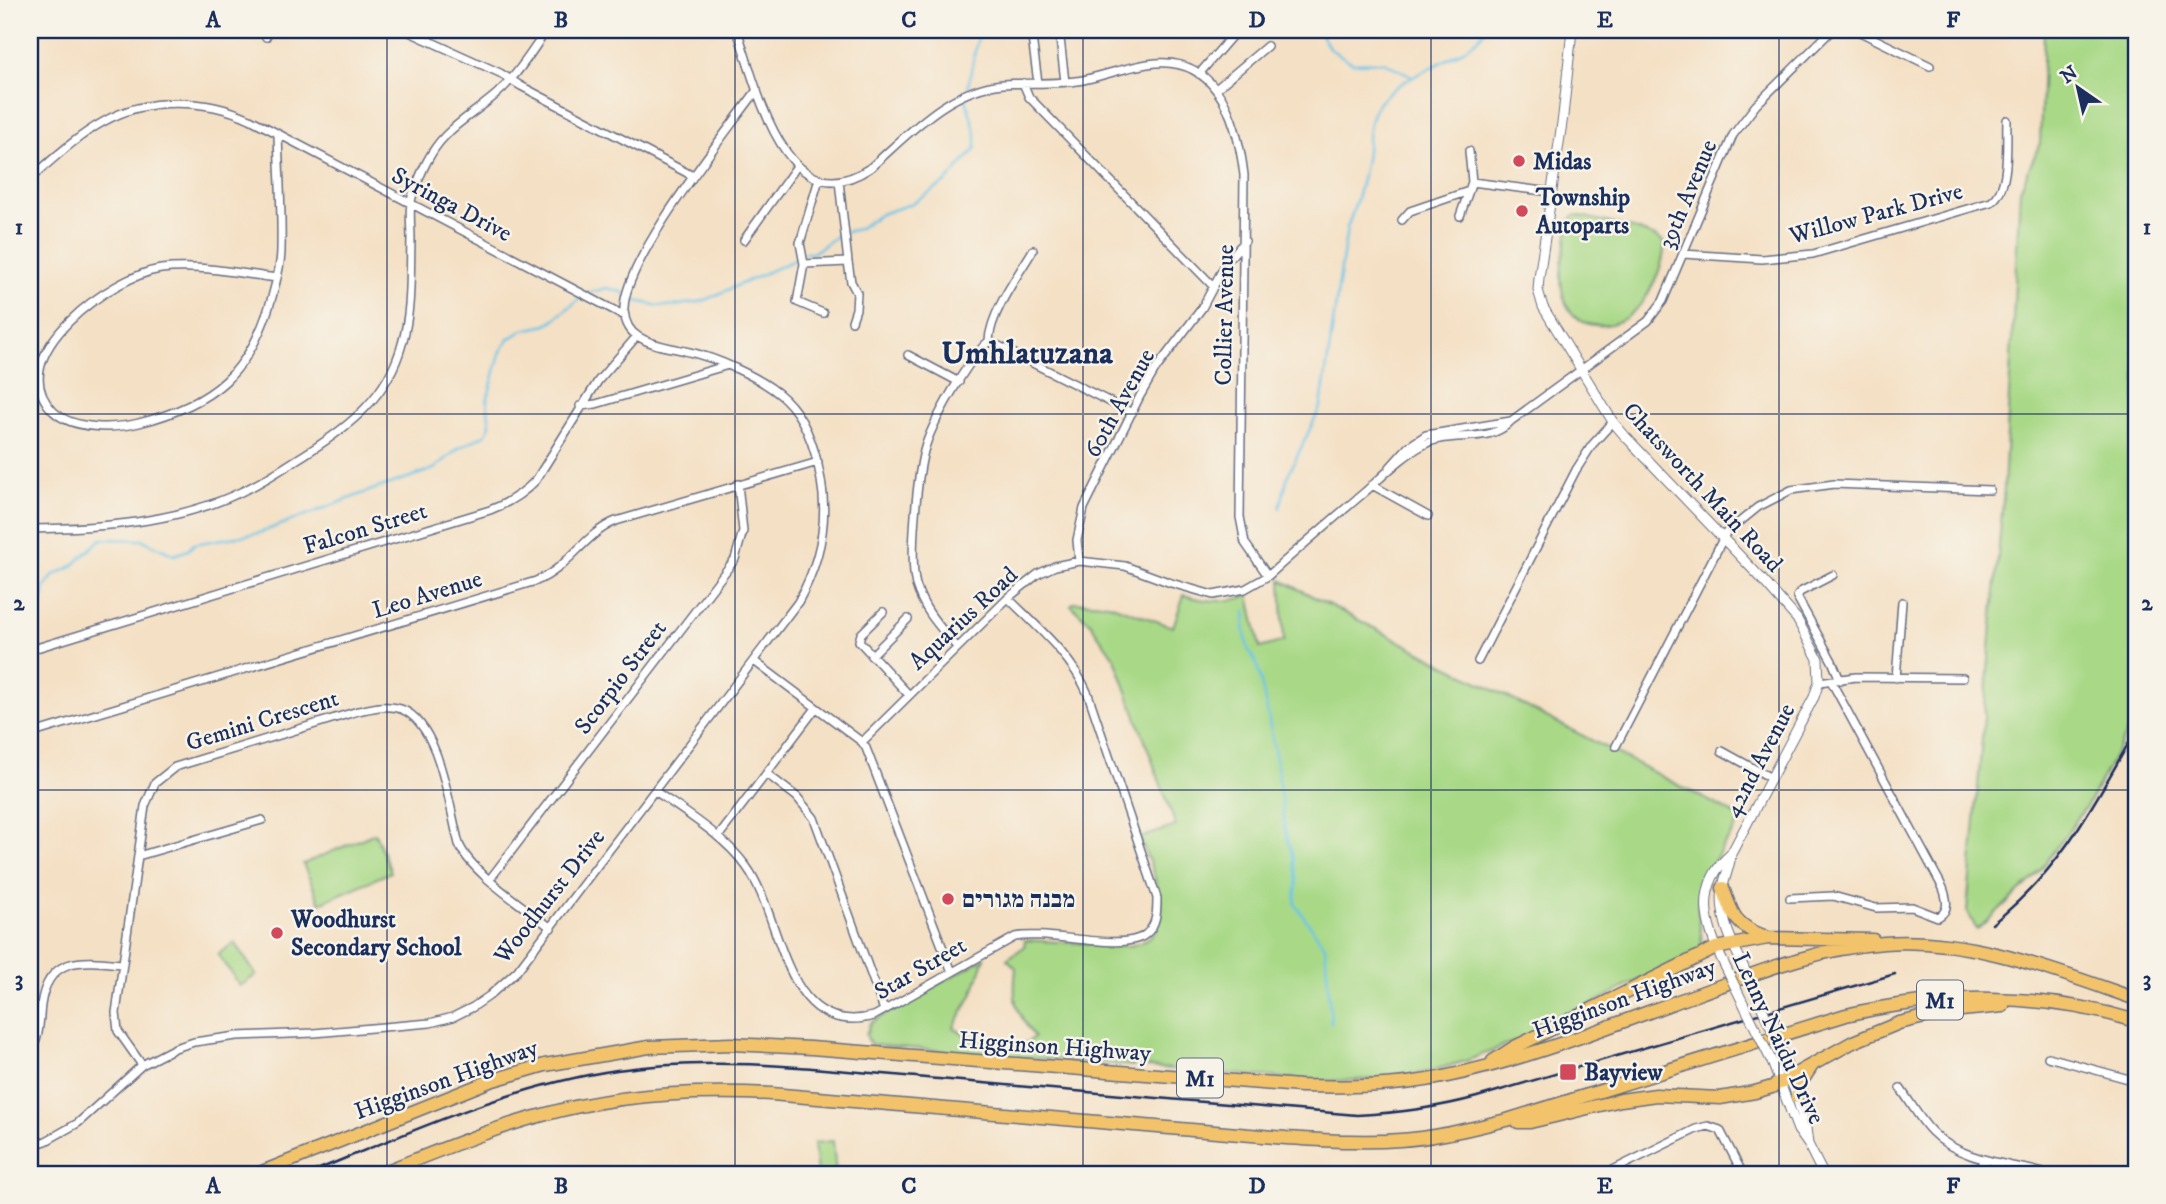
<svg xmlns="http://www.w3.org/2000/svg" width="2166" height="1204" viewBox="0 0 2166 1204" font-family="'IM FELL DW Pica','Frank Ruhl Libre',serif">
	<rect width="100%" height="100%" fill="#f7f3e8"/>
	<filter id="ink" filterUnits="userSpaceOnUse"><feTurbulence type="fractalNoise" baseFrequency=".0143" numOctaves="2"/><feDisplacementMap in="SourceGraphic" scale="14" xChannelSelector="R" yChannelSelector="G"/><feConvolveMatrix kernelMatrix="1 2 1 2 8 2 1 2 1" color-interpolation-filters="sRGB"/></filter>
	<filter id="wash" filterUnits="userSpaceOnUse"><feTurbulence type="fractalNoise" baseFrequency=".00686" numOctaves="4" result="noise"/><feDisplacementMap in="SourceGraphic" scale="28" xChannelSelector="R" yChannelSelector="G"/><feGaussianBlur stdDeviation="1.57" result="paint"/><feColorMatrix in="noise" values="0 0 0 0 0 0 0 0 0 0 0 0 0 0 0 0 0 1.4 0 .05"/><feComposite in="paint" operator="in"/></filter>
	<g filter="url(#wash)">
		<rect width="100%" height="100%" fill="#f4e0c4"/>
		<path fill="#a9d987" stroke="#628472" stroke-width="2" d="M 2044,30 L 2136,30 L 2136,715 L 2090,801 L 2035,877 L 1977,930 L 1967,911 L 2004,488 L 2020,190 L 2040,143 Z
			M 1577,215 C 1597,220 1651,230 1664,243 C 1666,264 1647,302 1631,314 C 1606,334 1571,328 1563,295 C 1557,271 1566,244 1570,221 L 1573,216 Z
			M 1281,580 L 1742,818 C 1725,845 1701,873 1698,906 C 1697,921 1704,936 1701,949 L 1521,1039 L 1466,1061 L 1427,1072 L 1385,1079 L 1323,1081 L 871,1045 L 866,1035 L 870,1023 L 985,958 L 972,995 L 954,1027 C 970,1043 1005,1044 1026,1043 L 1034,1037 C 1015,1009 1012,1002 1016,968 L 1007,959 L 1024,947 L 1025,940 L 1129,946 C 1186,935 1152,872 1140,838 L 1176,826 L 1115,659 L 1090,623 L 1071,605 L 1074,602 L 1109,604 L 1173,627 L 1184,595 C 1206,602 1228,604 1249,595 L 1260,648 L 1284,641 Z
			M 2136,757 L 2136,788 L 2124,776 Z
			M 375,833 L 391,872 L 320,903 L 303,864 Z
			M 235,943 L 256,975 L 240,986 L 218,954 Z
			M 833,1141 L 836,1174 L 817,1174 L 814,1143 Z"/>
		<g fill="none" stroke-linecap="round" stroke-linejoin="round">
			<path stroke="#69c3e6" stroke-width="2.5" d="M 1318,30 L 1330,49 L 1353,63 L 1384,62 L 1414,77
				M 968,86 L 978,36 L 988,30
				M 804,253 L 813,253 L 841,233 L 858,229 L 881,214 L 911,204 L 946,182 L 976,148 L 976,134 L 966,100
				M 588,293 L 607,288 L 622,292 L 632,300 L 659,306 L 674,306 L 703,301 L 792,261 L 799,255
				M 1280,508 L 1288,475 L 1321,406 L 1347,228 C 1355,208 1361,186 1365,165 C 1369,147 1366,124 1376,107 C 1397,73 1464,62 1485,30
				M 1246,609 L 1244,629 L 1248,649 L 1257,664 L 1268,715 L 1277,765 L 1285,831 L 1293,856 L 1297,878 L 1295,904 L 1325,947 L 1331,1023
				M 35,636 L 45,587 L 54,575 L 71,567 L 101,539 L 143,540 L 174,555 L 188,550 L 194,544 L 259,533 L 372,490 L 434,469 L 459,448 L 486,434 L 490,425 L 487,401 L 500,353 L 509,339 L 523,330 L 547,325 L 583,296"/>
		</g>
	</g>
	<g filter="url(#ink)">
		<g fill="none" stroke-linecap="round" stroke-linejoin="round">
			<defs>
				<path id="minor" d="M 405,30 L 500,73 L 521,86 L 693,176
					M 737,30 C 756,84 785,224 870,168 C 909,134 948,89 1003,84 C 1029,82 1056,85 1083,80 C 1107,75 1131,65 1156,63 C 1220,58 1238,125 1244,175 L 1240,517 L 1245,543 L 1268,576 C 1300,547 1333,519 1366,491 C 1384,475 1403,455 1425,444 C 1452,430 1490,445 1511,421 L 1648,321 L 1663,301 L 1733,135 L 1756,105 L 1832,30
					M 1031,30 L 1038,83
					M 1059,30 L 1065,82
					M 1856,30 L 1930,66
					M 266,37 L 269,30
					M 1199,74 L 1237,30
					M 1023,83 L 1029,97 L 1214,287
					M 1216,89 L 1267,46
					M 30,179 C 53,159 76,137 103,122 C 146,97 205,98 250,119 L 625,316
					M 819,179 L 800,243 L 804,264 L 797,302 L 823,313
					M 839,181 L 848,262 L 851,282 L 857,293 L 856,309 L 852,321
					M 1472,182 L 1551,192
					M 1460,216 L 1472,182 L 1469,151
					M 1402,220 L 1410,211 L 1469,191
					M 744,240 L 797,166
					M 1683,254 L 1762,259 L 1813,254 L 1991,202 C 2011,189 2006,142 2007,120
					M 804,264 L 848,262
					M 277,278 C 241,274 197,264 161,269 C 112,276 0,356 53,411 C 73,430 114,429 139,423 C 214,404 251,372 272,297 C 276,282 281,266 281,250 C 282,211 279,172 278,134
					M 989,341 L 1132,413
					M 989,341 C 990,313 1019,274 1033,250
					M 908,355 L 959,382
					M 580,406 L 596,404 L 725,366
					M 1390,467 L 1408,447 L 1426,435 L 1511,421
					M 1372,485 L 1428,516
					M 30,529 C 100,528 178,523 243,491 C 265,481 286,466 307,453 C 350,426 388,396 402,344 C 412,310 410,275 411,239 C 411,224 408,205 414,191 C 421,173 430,151 445,136 C 462,118 485,106 502,89 C 520,72 533,49 547,30
					M 1079,561 L 1077,540 L 1084,508 L 1140,396 L 1155,370 L 1202,308 L 1227,261 L 1245,241
					M 1833,575 L 1800,592 L 1797,597 L 1832,661 L 1840,680
					M 883,612 L 861,634 L 859,641 L 909,695
					M 957,647 C 940,627 924,611 916,585 C 909,559 917,479 924,451 C 931,424 968,359 989,341
					M 30,650 L 490,510 C 508,503 522,495 536,480 L 598,381 L 637,336
					M 871,656 L 908,619
					M 754,661 L 862,742 L 866,748 L 952,972
					M 1478,661 L 1576,470 L 1592,445 L 1613,422
					M 1896,678 L 1902,602
					M 1819,682 L 1856,677 L 1963,678
					M 30,734 L 536,581 C 569,568 584,534 616,521 L 818,462
					M 862,742 L 1008,598 L 1038,574 L 1055,566 L 1079,561 L 1125,566 L 1171,583 L 1213,595 L 1245,589 L 1268,576
					M 1616,746 L 1726,533 L 1758,507 L 1791,490 L 1834,484 L 1990,490
					M 1722,751 L 1771,778
					M 767,774 L 797,797 L 814,818 L 884,1010
					M 655,791 C 686,813 723,835 746,866 C 784,917 782,1040 874,1016 L 1015,937 C 1048,930 1125,953 1146,934 C 1157,925 1157,911 1157,898 L 1088,694 C 1071,655 1037,627 1008,598
					M 718,837 L 816,708
					M 138,856 L 262,820
					M 490,879 L 735,559 L 743,531 L 738,484
					M 1790,898 L 1833,896 L 1876,908 L 1912,907 L 1938,917 C 1950,911 1947,899 1943,888 L 1831,681
					M 30,1053 C 40,1038 39,1022 41,1005 C 48,955 83,960 122,964
					M 2048,1057 L 2136,1081
					M 142,1065 L 118,1031 L 116,1013 L 145,806 L 155,783 L 175,767 L 358,711 C 373,708 387,704 401,709 C 440,723 449,807 459,844 C 471,873 525,907 551,928
					M 1900,1088 C 1911,1103 1920,1120 1932,1132 C 1960,1161 2011,1164 2048,1174
					M 30,1146 L 46,1141 L 78,1123 L 142,1065 L 175,1048 L 194,1042 L 237,1036 L 314,1033 L 430,1023 L 453,1017 L 473,1007 L 489,996 L 517,971 L 798,602 C 819,564 829,524 821,480 C 816,451 807,420 785,399 C 763,378 715,357 685,351 C 670,347 653,346 639,337 C 630,332 625,322 624,311 C 621,263 726,133 757,90
					M 1605,1174 L 1696,1129 L 1708,1126 L 1720,1130 L 1743,1174
					M 1979,1174 L 1983,1159"/>
				<path id="tertiary" d="M 1572,30 L 1563,116 L 1539,278 L 1538,290 L 1543,307 L 1613,422 L 1625,436 L 1760,577 L 1797,619 L 1818,659 L 1819,682 L 1814,697 L 1731,854 C 1693,887 1706,928 1725,966
					M 1731,854 C 1730,866 1725,876 1723,887 C 1719,913 1729,937 1740,959
					M 1785,1059 L 1806,1128 L 1808,1144
					M 1772,1062 L 1798,1130 L 1808,1144 L 1823,1174"/>
				<path id="trunk" d="M 1723,888 C 1733,917 1736,926 1766,937
					M 1493,1061 L 1513,1048 L 1716,948 L 1768,938 L 1873,940
					M 1797,1097 L 1802,1081 L 1811,1067
					M 1518,1122 L 1530,1122 L 1621,1100 L 1656,1095 L 1720,1098 L 1755,1092 L 1772,1087 L 1853,1042 L 1899,1023 L 1951,1011 L 2003,1006
					M 257,1174 L 490,1081 L 545,1065 L 649,1047 L 731,1044 L 811,1048 L 1300,1086 C 1347,1087 1396,1087 1443,1077 C 1529,1059 1612,1025 1695,995 C 1756,973 1818,948 1884,943 C 1972,937 2055,971 2136,999
					M 379,1174 C 431,1154 484,1131 539,1116 C 614,1094 693,1090 771,1094 L 1286,1138 C 1324,1140 1362,1143 1400,1140 C 1436,1138 1472,1128 1507,1120 L 1846,1015 C 1941,993 2042,992 2136,1021"/>
			</defs>
			<use href="#minor" stroke="#676d82" stroke-width="10"/>
			<use href="#tertiary" stroke="#676d82" stroke-width="11"/>
			<use href="#trunk" stroke="#676d82" stroke-width="15"/>
			<use href="#minor" stroke="#fff" stroke-width="7"/>
			<use href="#tertiary" stroke="#fff" stroke-width="9"/>
			<use href="#trunk" stroke="#f2c36a" stroke-width="12"/>
			<path stroke="#1b2f5e" stroke-width="2.5" d="M 1992,924 C 2061,870 2094,804 2136,730
				M 307,1174 C 408,1133 509,1086 617,1070 C 724,1055 832,1070 939,1079 C 1078,1092 1217,1104 1357,1115 C 1398,1113 1437,1108 1477,1097 L 1895,974"/>
			<defs>
				<path id="tertiary-bridge" d="M 1740,959 L 1785,1059
					M 1725,966 L 1772,1062"/>
			</defs>
			<use href="#tertiary-bridge" stroke="#676d82" stroke-width="11" stroke-linecap="butt"/>
			<use href="#tertiary-bridge" stroke="#fff" stroke-width="9"/>
		</g>
	</g>
	<path fill="none" stroke="#1b2f5e" stroke-width="2" stroke-opacity="0.55" d="M 387,30 L 387,1174M 735,30 L 735,1174M 1083,30 L 1083,1174M 1431,30 L 1431,1174M 1779,30 L 1779,1174M 30,414 L 2136,414M 30,790 L 2136,790"/>
	<g fill="#d1495b" stroke="#f7f3e8" stroke-width="2.5">
		<circle cx="1519" cy="161" r="7"/>
		<circle cx="1522" cy="211" r="7"/>
		<circle cx="948" cy="899" r="7"/>
		<circle cx="277" cy="933" r="7"/>
		<rect x="1559" y="1063" width="18" height="18" rx="3.5"/>
	</g>
	<g text-anchor="middle" stroke-width="5" stroke-linejoin="round" paint-order="stroke">
		<g fill="#f7f3e8" stroke="#5d6a87" stroke-width="2">
			<rect x="1917" y="980.5" width="46" height="39" rx="5"/>
			<rect x="1177" y="1058.5" width="46" height="39" rx="5"/>
		</g>
		<g font-size="23" font-weight="bold" fill="#1b2f5e">
			<text x="1940" y="1008">M1</text>
			<text x="1200" y="1086">M1</text>
		</g>
		<g font-size="24" font-weight="bold" fill="#1b2f5e" stroke="#f7f3e8" text-anchor="start">
			<text x="1533" y="169">Midas</text>
			<text x="1536" y="205">Township<tspan x="1536" dy="28">Autoparts</tspan></text>
			<text x="962" y="907">מבנה מגורים</text>
			<text x="291" y="927">Woodhurst<tspan x="291" dy="28">Secondary School</tspan></text>
			<text x="1584" y="1080">Bayview</text>
		</g>
		<g font-size="24" fill="#1b2f5e" stroke="#f7f3e8">
			<text transform="translate(1687 194) rotate(-67)" y="8">39th Avenue</text>
			<text transform="translate(452 204) rotate(28)" y="8">Syringa Drive</text>
			<text transform="translate(1876 213) rotate(-15)" y="8">Willow Park Drive</text>
			<text transform="translate(1224 315) rotate(-89)" y="8">Collier Avenue</text>
			<text transform="translate(1119 403) rotate(-61)" y="8">60th Avenue</text>
			<text transform="translate(1703 487) rotate(47)" y="8">Chatsworth Main Road</text>
			<text transform="translate(365 528) rotate(-17)" y="8">Falcon Street</text>
			<text transform="translate(427 594) rotate(-17)" y="8">Leo Avenue</text>
			<text transform="translate(963 618) rotate(-43)" y="8">Aquarius Road</text>
			<text transform="translate(620 677) rotate(-53)" y="8">Scorpio Street</text>
			<text transform="translate(262 720) rotate(-17)" y="8">Gemini Crescent</text>
			<text transform="translate(1759 760) rotate(-62)" y="8">42nd Avenue</text>
			<text transform="translate(549 896) rotate(-52)" y="8">Woodhurst Drive</text>
			<text transform="translate(920 968) rotate(-30)" y="8">Star Street</text>
			<text transform="translate(1624 998) rotate(-20)" y="8">Higginson Highway</text>
			<text transform="translate(1779 1038) rotate(65)" y="8">Lenny Naidu Drive</text>
			<text transform="translate(1055 1046) rotate(4)" y="8">Higginson Highway</text>
			<text transform="translate(446 1079) rotate(-20)" y="8">Higginson Highway</text>
		</g>
		<g font-size="32" font-weight="bold" fill="#1b2f5e" stroke="#f7f3e8">
			<text x="1027" y="363">Umhlatuzana</text>
		</g>
	</g>
	<rect width="2166" height="1204" fill="none" stroke="#f7f3e8" stroke-width="77"/>
	<g transform="translate(2078 88) rotate(326)" stroke="#f7f3e8" stroke-width="5" paint-order="stroke">
	<path d="M0-5L12 26L0 18L-12 26Z" fill="#1b2f5e"/>
	<text y="-10" font-size="19" font-weight="bold" text-anchor="middle" fill="#1b2f5e">N</text>
	</g>
	<rect x="38" y="38" width="2090" height="1128" fill="none" stroke="#1b2f5e" stroke-width="2.5"/>
	<g font-size="23" text-anchor="middle" font-weight="bold" fill="#1b2f5e">
		<text x="213" y="27">A</text>
		<text x="561" y="27">B</text>
		<text x="909" y="27">C</text>
		<text x="1257" y="27">D</text>
		<text x="1605" y="27">E</text>
		<text x="1953" y="27">F</text>
		<text x="19" y="234">1</text>
		<text x="2147" y="234">1</text>
		<text x="19" y="610">2</text>
		<text x="2147" y="610">2</text>
		<text x="19" y="986">3</text>
		<text x="2147" y="986">3</text>
		<text x="213" y="1193">A</text>
		<text x="561" y="1193">B</text>
		<text x="909" y="1193">C</text>
		<text x="1257" y="1193">D</text>
		<text x="1605" y="1193">E</text>
		<text x="1953" y="1193">F</text>
	</g>
</svg>
